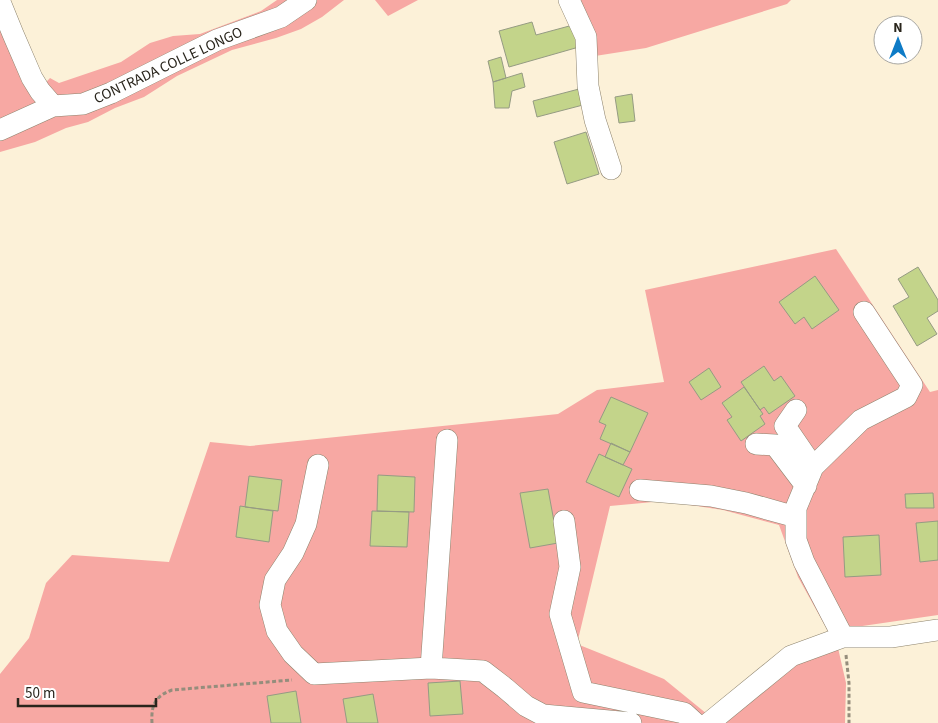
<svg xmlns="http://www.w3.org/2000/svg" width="938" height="723" viewBox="0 0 938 723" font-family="'Source Sans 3',sans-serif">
	<rect width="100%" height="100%" fill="#fcf1d8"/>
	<path fill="#f7a8a3" d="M 277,0 L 344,0 L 322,17 L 301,29 L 276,38 L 232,50 L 177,76 L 144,97 L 115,108 L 88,122 L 66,128 L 35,142 L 0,152 L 0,12 L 35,94 L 50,78 L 59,83 L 121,62 L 150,43 L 173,36 L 200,34 L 261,11 Z
		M 375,0 L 418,0 L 388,16 Z
		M 576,0 L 791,0 L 787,4 L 646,48 L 595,56 Z
		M 836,249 L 930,392 L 938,390 L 938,615 L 828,631 L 798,577 L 779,525 L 723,510 L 664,501 L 610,506 L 577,644 L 664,679 L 707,714 L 697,723 L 0,723 L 0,674 L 29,638 L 46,583 L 72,555 L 169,562 L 210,442 L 250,446 L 558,414 L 597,390 L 664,382 L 645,290 Z
		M 838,648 L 846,683 L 845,723 L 722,723 L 789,664 Z"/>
	<path fill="#c3d48a" stroke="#959b83" d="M 532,22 L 536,35 L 573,25 L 579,47 L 509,67 L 499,31 Z
		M 501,57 L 506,78 L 493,82 L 488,61 Z
		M 522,73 L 525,87 L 512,91 L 509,108 L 495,108 L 493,82 Z
		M 579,89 L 583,105 L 537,117 L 533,101 Z
		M 632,94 L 635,121 L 619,123 L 615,97 Z
		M 586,132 L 599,174 L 567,184 L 554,142 Z
		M 918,267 L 938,300 L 938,311 L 927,318 L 937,334 L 917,346 L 893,306 L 909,297 L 898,279 Z
		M 815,276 L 839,310 L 812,329 L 804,317 L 795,324 L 779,302 Z
		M 764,366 L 774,381 L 781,376 L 795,396 L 769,414 L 764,407 L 760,410 L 741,382 Z
		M 709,368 L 721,387 L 701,400 L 689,382 Z
		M 744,387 L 763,414 L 760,416 L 765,424 L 741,441 L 727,420 L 732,417 L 722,403 Z
		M 611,397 L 648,413 L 630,452 L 600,439 L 606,425 L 599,422 Z
		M 611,443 L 630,452 L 623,465 L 605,457 Z
		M 599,454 L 632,469 L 619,497 L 586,482 Z
		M 378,475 L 415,477 L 414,512 L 377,511 Z
		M 249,476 L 282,480 L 278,511 L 245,507 Z
		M 548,489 L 558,543 L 530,548 L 520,493 Z
		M 933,493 L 934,508 L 906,508 L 905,494 Z
		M 240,506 L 273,511 L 269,542 L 236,537 Z
		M 372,511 L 409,512 L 407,547 L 370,546 Z
		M 938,521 L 938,560 L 920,562 L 916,523 Z
		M 879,535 L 881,575 L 845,577 L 843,537 Z
		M 460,681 L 463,714 L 430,716 L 428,683 Z
		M 296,691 L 301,723 L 271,723 L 267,696 Z
		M 373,694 L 378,723 L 347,723 L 343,699 Z"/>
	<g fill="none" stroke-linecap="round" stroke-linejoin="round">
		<defs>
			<path id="minor" d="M 569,0 L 586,37 L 588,86 L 595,120 L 611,169
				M 0,2 L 13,34 L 32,78 L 40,91 L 53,106 L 83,104 L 111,93 L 217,40 L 281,17 L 306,0
				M 0,130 L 53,106
				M 796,410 L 785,426 L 813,467
				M 756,444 L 775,445 L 806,486
				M 318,465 L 306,524 L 293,553 L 275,580 L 270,605 L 277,631 L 293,654 L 314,674 L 431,668 L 483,671 L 505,688 L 526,706 L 543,715 L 631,723
				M 640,490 L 711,496 L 746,503 L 796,517
				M 564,521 L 570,567 L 560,614 L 583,692 L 684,713 L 695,723
				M 843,637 L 804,562 L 796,540 L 796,508 L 813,467 L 861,420 L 906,397 L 912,385 L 864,312
				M 431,668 L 447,440
				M 709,723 L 791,656 L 843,637 L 891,637 L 938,630"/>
		</defs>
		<use href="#minor" stroke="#8d836d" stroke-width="22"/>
		<path stroke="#958d7c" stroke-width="3" stroke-dasharray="4 2.5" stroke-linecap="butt" d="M 846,655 L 849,683 L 849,723
			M 152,723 C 151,705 155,696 172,690 L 292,680"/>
		<use href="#minor" stroke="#fff" stroke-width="21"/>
	</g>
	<g text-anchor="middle" stroke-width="4.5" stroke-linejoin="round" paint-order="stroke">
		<g font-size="15" fill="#29251c" stroke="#fff">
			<text transform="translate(168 65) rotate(-25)" y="5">CONTRADA COLLE LONGO</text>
		</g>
	</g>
	<g transform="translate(898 40)"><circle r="24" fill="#ffffff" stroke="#a9a8a4"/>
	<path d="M0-4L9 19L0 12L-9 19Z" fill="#0e7bc6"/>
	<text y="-8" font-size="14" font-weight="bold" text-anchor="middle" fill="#29251c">N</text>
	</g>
	<path d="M18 698v8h138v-8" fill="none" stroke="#29251c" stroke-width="2.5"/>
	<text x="25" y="698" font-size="15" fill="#29251c" stroke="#ffffff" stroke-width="4" paint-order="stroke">50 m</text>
</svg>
